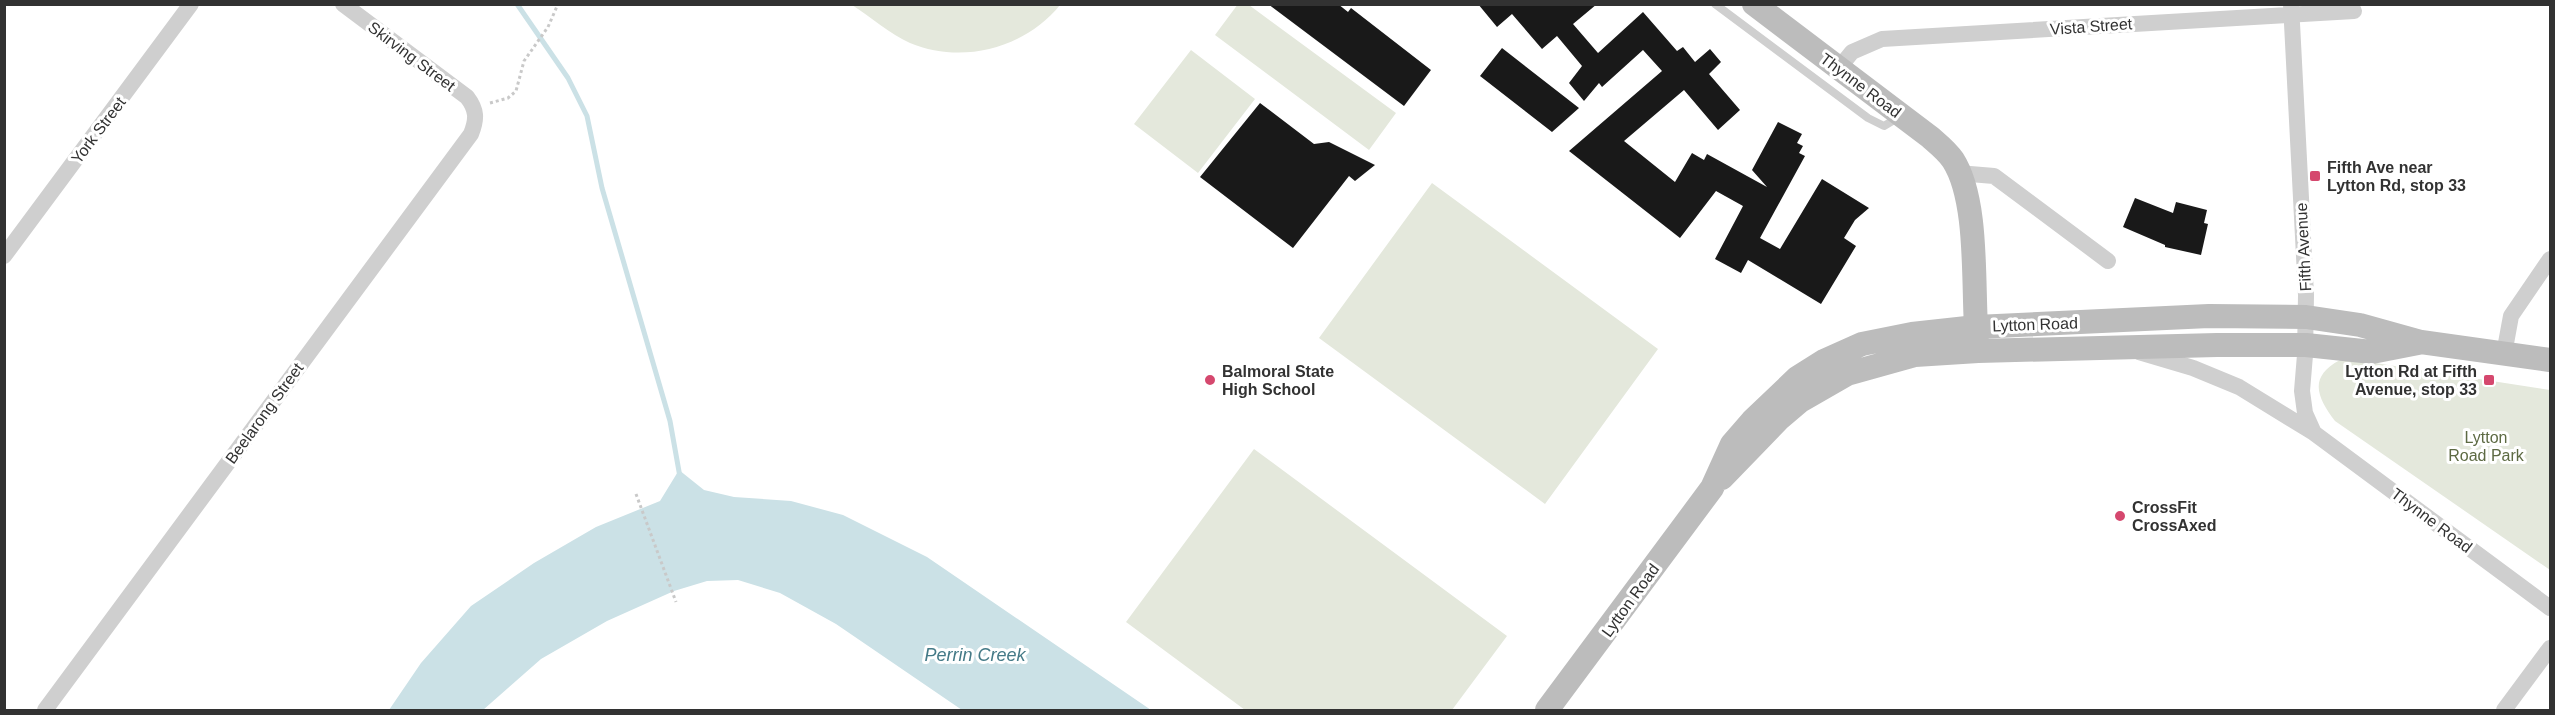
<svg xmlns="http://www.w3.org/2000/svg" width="2555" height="715" viewBox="0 0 2555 715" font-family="Helvetica,sans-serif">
	<rect width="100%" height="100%" fill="#fff"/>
	<path fill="#e4e8dc" d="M 1238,4 L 1249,5 L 1396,113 L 1369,150 L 1215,35 Z
		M 852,5 L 1060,4 L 1060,5 C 1025,48 963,65 910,43 C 890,34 871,17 852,5 Z
		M 1191,50 L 1255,99 L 1198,173 L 1134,124 Z
		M 1432,183 L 1658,349 L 1545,504 L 1319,338 Z
		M 2340,360 L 2356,360 L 2550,390 L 2550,570 L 2335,421 C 2317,397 2308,377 2340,360 Z
		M 1254,449 L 1507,636 L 1452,710 L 1245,710 L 1126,622 Z"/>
	<path fill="#cbe1e6" d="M 679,470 L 704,490 L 734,497 L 791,501 L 843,515 L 927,557 L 1151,710 L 962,710 L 836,624 L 780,593 L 738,580 L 707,581 L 674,591 L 607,621 L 541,659 L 483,710 L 389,710 L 421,663 L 471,606 L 534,563 L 596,527 L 660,501 Z"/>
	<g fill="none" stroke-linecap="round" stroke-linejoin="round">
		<path stroke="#cbe1e6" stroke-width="5" d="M 517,4 L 568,78 L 587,116 L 602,188 L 670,421 L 680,477"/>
	</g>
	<path fill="#191919" d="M 1268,4 L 1338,4 L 1348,12 L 1351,8 L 1431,70 L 1404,106 Z
		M 1478,4 L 1597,4 L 1573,24 L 1598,53 L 1643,12 L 1677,51 L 1683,47 L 1695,62 L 1710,49 L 1721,62 L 1709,74 L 1740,110 L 1718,130 L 1684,90 L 1624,141 L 1675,182 L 1692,153 L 1704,160 L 1707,154 L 1767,187 L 1752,170 L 1778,122 L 1802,134 L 1797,143 L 1803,146 L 1799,153 L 1805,156 L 1760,238 L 1780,249 L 1822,179 L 1869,208 L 1855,220 L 1844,238 L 1856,246 L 1821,304 L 1748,260 L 1741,273 L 1715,259 L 1743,206 L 1716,191 L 1680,238 L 1569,151 L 1662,71 L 1643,50 L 1602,87 L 1599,83 L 1584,101 L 1569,83 L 1582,66 L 1557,36 L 1542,49 L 1512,14 L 1497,27 Z
		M 1502,48 L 1579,108 L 1552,132 L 1480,76 Z
		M 1260,103 L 1314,144 L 1329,142 L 1375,165 L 1355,181 L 1349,176 L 1293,248 L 1200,177 Z
		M 2135,198 L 2173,213 L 2176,202 L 2207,210 L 2204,223 L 2208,224 L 2201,255 L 2165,247 L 2165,245 L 2123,227 Z"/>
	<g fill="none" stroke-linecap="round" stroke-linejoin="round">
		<path stroke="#c9c9c9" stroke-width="3" stroke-dasharray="3 3" stroke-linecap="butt" d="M 490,103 L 508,98 L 516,91 L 524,61 L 548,27 L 558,4
			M 636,494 L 676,602"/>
		<path stroke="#cfcfcf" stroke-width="8" d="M 1715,4 L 1868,118 L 1884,126 L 1899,117"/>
		<path stroke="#cfcfcf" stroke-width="16" d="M 2291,4 L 2306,295 L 2305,355 L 2302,391 L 2305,413 L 2314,433 L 2550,608
			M 1839,68 L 1852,52 L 1882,39 L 2354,11
			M 1958,173 L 1994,176 L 2108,261
			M 4,256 L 191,4
			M 2139,352 L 2193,368 L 2239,387 L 2314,433
			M 2504,354 L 2511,316 L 2550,259
			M 45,710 L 471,134 C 477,119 477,110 467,97 L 343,4
			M 2504,710 L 2550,648"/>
		<path stroke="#bcbcbc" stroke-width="24" d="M 1754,4 L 1930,137 C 1938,144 1947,151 1953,160 C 1980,202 1972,292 1977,342
			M 1722,478 L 1780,418 L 1800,401 L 1847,374 L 1915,355 L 1978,351 L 2217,345 L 2306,345 L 2372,352 L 2418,343
			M 1547,710 L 1712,488 L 1732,444 L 1752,421 L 1797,378 L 1824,361 L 1862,344 L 1912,334 L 1976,327 L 2209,316 L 2306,317 L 2360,325 L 2421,342 L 2550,360"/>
	</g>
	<g fill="#d5486e" stroke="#fff" stroke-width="2">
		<rect x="2309" y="170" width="12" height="12" rx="3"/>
		<circle cx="1210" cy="380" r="6"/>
		<rect x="2483" y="374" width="12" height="12" rx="3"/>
		<circle cx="2120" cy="516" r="6"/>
	</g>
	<g text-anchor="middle" stroke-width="6" stroke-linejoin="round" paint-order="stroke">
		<g font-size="16" fill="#323232" stroke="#fff">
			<text transform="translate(2091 26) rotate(-4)" y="6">Vista Street</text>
			<text transform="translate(412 56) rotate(37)" y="6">Skirving Street</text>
			<text transform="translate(1861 85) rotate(37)" y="6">Thynne Road</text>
			<text transform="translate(98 130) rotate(-53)" y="6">York Street</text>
			<text transform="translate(2303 247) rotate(-93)" y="6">Fifth Avenue</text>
			<text transform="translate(2035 324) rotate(-2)" y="6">Lytton Road</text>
			<text transform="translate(264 413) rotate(-54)" y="6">Beelarong Street</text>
			<text transform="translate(2432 520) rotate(37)" y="6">Thynne Road</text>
			<text transform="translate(1630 600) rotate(-54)" y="6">Lytton Road</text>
		</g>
		<g font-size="16" font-weight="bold" fill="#323232" stroke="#fff" text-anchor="start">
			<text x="2327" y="173">Fifth Ave near<tspan x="2327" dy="18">Lytton Rd, stop 33</tspan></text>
			<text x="1222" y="377">Balmoral State<tspan x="1222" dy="18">High School</tspan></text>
			<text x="2477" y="377" text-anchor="end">Lytton Rd at Fifth<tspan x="2477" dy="18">Avenue, stop 33</tspan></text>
			<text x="2132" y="513">CrossFit<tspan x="2132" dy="18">CrossAxed</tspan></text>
		</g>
		<g font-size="16" fill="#5d6a43" stroke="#fff">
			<text x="2486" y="443">Lytton<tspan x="2486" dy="18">Road Park</tspan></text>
		</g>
		<g font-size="18" font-style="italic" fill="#447a87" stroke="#fff">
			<text x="975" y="661">Perrin Creek</text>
		</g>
	</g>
	<rect width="2555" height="715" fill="none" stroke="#323232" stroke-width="12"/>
</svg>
